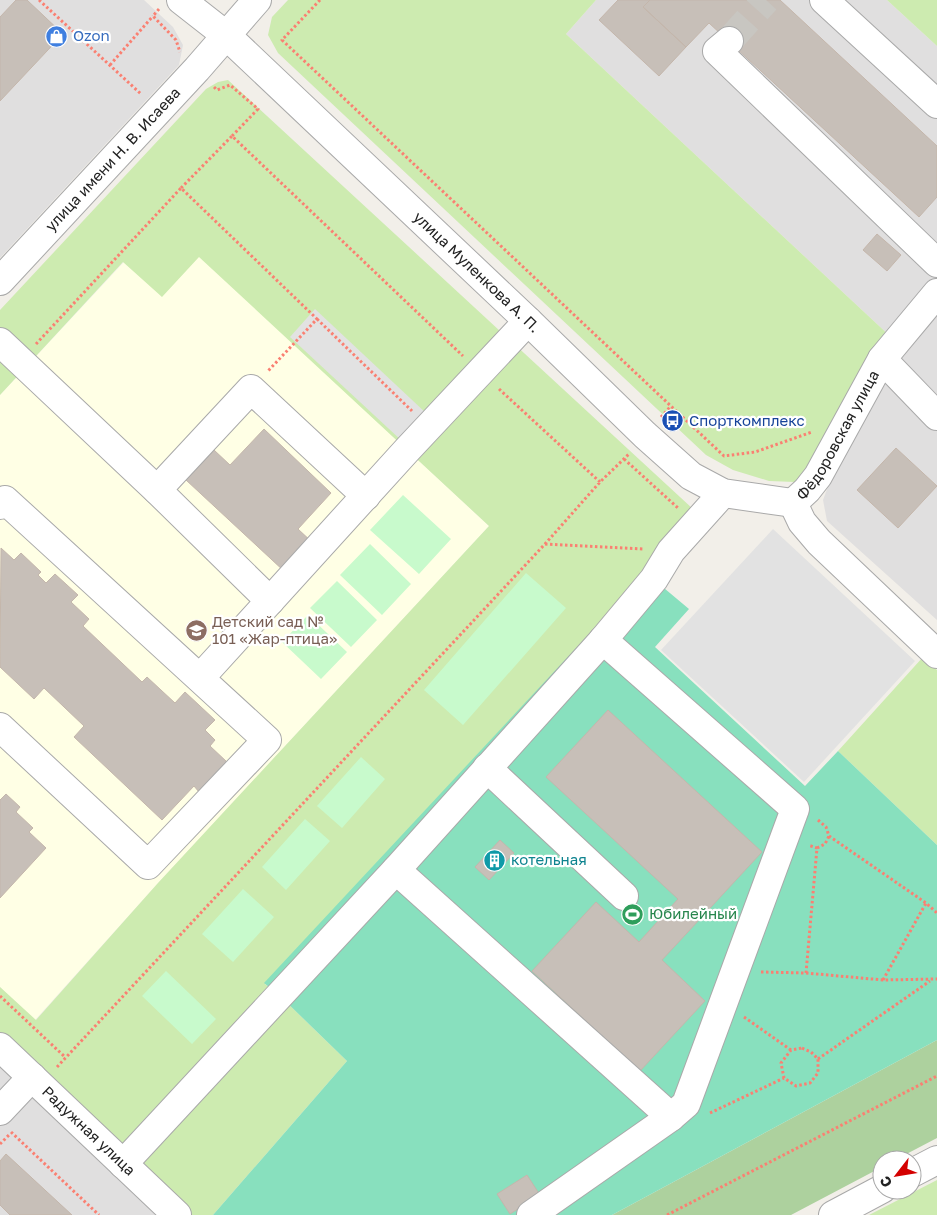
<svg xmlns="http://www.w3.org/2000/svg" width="937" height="1215" viewBox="0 0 937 1215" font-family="'Golos Text',sans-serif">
	<rect width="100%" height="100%" fill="#f2efe9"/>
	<path fill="#e0dfdf" d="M 0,0 L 144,0 L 173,27 L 183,45 L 179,65 L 0,258 Z
		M 596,0 L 887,0 L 937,46 L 937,282 L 892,338 L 566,34 Z
		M 937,314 L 937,620 L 827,521 L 823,500 L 836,465 L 893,363 Z
		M 0,1065 L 159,1215 L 0,1215 Z"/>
	<path fill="#ffffe5" d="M 199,256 L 489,526 L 158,883 L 35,1020 L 0,987 L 0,395 L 124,262 Z"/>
	<path fill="#cdebb0" d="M 288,0 L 596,0 L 566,34 L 892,338 L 820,458 L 795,482 L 769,481 L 733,470 L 706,455 L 278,53 L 268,35 L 272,17 Z
		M 887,0 L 937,0 L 937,46 Z
		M 228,80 L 693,509 L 646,573 L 265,984 L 279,995 L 347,1061 L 213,1215 L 186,1215 L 0,1038 L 0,987 L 36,1020 L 158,883 L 489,526 L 199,257 L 162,297 L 123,262 L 0,395 L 0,310 L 206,89 L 218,82 Z
		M 923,657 L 937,670 L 937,845 L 838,751 Z
		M 937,1180 L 937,1215 L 869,1215 Z"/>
	<path fill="#add19e" d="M 937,1040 L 937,1138 L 895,1160 L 882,1160 L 882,1167 L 791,1215 L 612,1215 Z"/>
	<path fill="#c8facc" d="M 403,495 L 451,539 L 419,574 L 370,530 Z
		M 370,544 L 411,584 L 382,615 L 340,575 Z
		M 526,573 L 566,608 L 463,725 L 424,690 Z
		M 337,581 L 377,620 L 351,647 L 310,608 Z
		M 308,615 L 347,652 L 321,679 L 282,642 Z
		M 361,757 L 385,779 L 342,828 L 317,806 Z
		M 305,819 L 330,841 L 286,890 L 262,867 Z
		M 243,889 L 274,917 L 233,962 L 202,934 Z
		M 166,971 L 216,1019 L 192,1044 L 142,996 Z"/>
	<path fill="#88e0be" d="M 646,573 L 689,609 L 655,647 L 805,786 L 838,751 L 937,845 L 937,1040 L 612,1215 L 213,1215 L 347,1061 L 279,995 L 264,983 Z"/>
	<path fill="#e2e2e2" d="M 315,309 L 427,414 L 402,441 L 290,337 Z
		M 773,529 L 915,661 L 804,782 L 661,650 Z"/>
	<path fill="#c7bfb8" stroke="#c4b6ab" d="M 16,0 L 27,0 L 63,34 L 0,101 L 0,17 Z
		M 618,0 L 650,0 L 643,7 L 686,47 L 659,76 L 599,20 Z
		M 650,0 L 780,0 L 937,146 L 937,197 L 919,217 L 709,23 L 686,47 L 643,7 Z
		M 877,234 L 901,255 L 887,271 L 863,250 Z
		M 264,429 L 331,493 L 298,529 L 313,543 L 285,572 L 186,480 L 214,450 L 230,465 Z
		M 896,448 L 937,486 L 898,528 L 857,490 Z
		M 1,548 L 14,560 L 21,553 L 41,572 L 38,575 L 46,583 L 55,574 L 78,595 L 71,602 L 89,619 L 83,626 L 142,682 L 147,677 L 175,703 L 185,692 L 215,720 L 205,730 L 215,740 L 210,746 L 227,762 L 199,792 L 194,786 L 162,820 L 74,737 L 84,726 L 44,688 L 34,699 L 0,667 Z
		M 608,710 L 762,852 L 662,960 L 705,1001 L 640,1071 L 532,971 L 596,902 L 639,942 L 678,899 L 546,777 Z
		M 6,794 L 20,807 L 16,812 L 33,828 L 29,832 L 46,848 L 0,898 L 0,800 Z
		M 500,840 L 514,853 L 489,880 L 475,867 Z
		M 6,1154 L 72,1215 L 10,1215 L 0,1205 L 0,1161 Z
		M 527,1175 L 540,1195 L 510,1214 L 497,1194 Z"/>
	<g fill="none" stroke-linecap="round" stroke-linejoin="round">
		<path stroke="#c8c6c1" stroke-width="28" stroke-dasharray="28 14" stroke-linecap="butt" d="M 729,41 L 766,0"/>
		<defs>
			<g id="minor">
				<path id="s1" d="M 181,0 L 227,36 L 528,321 L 645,435 L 691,476 L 723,493 L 793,503"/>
				<path d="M 824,0 L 937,104"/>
				<path d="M 729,41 L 717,51 L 937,263"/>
				<path id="s2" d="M 0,281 L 197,69 L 257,0"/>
				<path d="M 0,342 L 157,490 L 270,601"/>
				<path d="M 882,359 L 937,416"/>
				<path d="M 157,490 L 251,389 L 366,496"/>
				<path id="s3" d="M 793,503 L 807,490 L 818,476 L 882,359 L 937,293"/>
				<path d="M 793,503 L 802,522 L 819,542 L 937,654"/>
				<path d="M 0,505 L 5,500 L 267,740 L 148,865 L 0,727"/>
				<path d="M 603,640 L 795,809 L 686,1104 L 671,1117"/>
				<path d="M 200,678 L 407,450 L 528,321"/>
				<path d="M 487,768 L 624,896"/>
				<path d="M 396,870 L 671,1117 L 531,1215"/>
				<path id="s4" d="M 0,1047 L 177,1215"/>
				<path d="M 0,1111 L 32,1077"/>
				<path d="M 123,1164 L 396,870 L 603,640 L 654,579 L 671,551 L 723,493"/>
				<path d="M 912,1173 L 937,1160"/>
				<path d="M 833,1215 L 882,1189"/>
			</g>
		</defs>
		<use href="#minor" stroke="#a9a9a9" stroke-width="30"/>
		<path stroke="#fa8072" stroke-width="3" stroke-dasharray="2.5 2.5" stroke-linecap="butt" d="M 39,0 L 141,94
			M 320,0 L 282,40 L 724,456 L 755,452 L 812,432
			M 159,9 L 153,16 L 176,40 L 180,52
			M 110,65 L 153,16
			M 214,87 L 217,90 L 230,85 L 258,109 L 232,136
			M 181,188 L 232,136 L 463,356
			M 317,319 L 412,411
			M 36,344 L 181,188 L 317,319 L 268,371
			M 499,389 L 600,482
			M 661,417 L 671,406
			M 624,459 L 678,508
			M 545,544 L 643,549
			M 818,820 L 826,827 L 829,836 L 926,903 L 937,913
			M 817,848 L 825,844 L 829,836
			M 761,972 L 806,973 L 883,980 L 937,979
			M 806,973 L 817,848 L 808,845
			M 883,980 L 926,903
			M 0,996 L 65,1057
			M 744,1017 L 791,1050
			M 802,1048 L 811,1052 L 818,1059 L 818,1073 L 810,1083 L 796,1086 L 784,1078 L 781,1063 L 791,1050 Z
			M 818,1059 L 930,981
			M 57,1067 L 545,544 L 600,482 L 629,454
			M 710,1113 L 784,1078
			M 11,1132 L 99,1215
			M 0,1144 L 10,1134
			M 667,1215 L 937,1076"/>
		<use href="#minor" stroke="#fff" stroke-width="28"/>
	</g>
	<defs>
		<symbol id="shop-disc" viewBox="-11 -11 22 22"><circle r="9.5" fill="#3f7fe0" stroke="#fff"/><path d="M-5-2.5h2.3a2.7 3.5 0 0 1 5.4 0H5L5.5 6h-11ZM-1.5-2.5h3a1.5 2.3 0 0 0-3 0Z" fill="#fff"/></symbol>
		<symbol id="bus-disc" viewBox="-11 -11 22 22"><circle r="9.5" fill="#1a4fb4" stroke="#fff"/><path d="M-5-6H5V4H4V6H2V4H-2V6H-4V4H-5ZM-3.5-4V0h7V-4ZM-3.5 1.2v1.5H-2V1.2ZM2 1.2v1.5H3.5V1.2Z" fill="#fff"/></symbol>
		<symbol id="school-disc" viewBox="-11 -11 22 22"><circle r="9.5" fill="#8d6e63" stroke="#fff"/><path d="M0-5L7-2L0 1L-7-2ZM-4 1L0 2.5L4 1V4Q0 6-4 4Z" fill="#fff"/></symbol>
		<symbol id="building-disc" viewBox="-11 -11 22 22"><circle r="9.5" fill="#0f9aa8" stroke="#fff"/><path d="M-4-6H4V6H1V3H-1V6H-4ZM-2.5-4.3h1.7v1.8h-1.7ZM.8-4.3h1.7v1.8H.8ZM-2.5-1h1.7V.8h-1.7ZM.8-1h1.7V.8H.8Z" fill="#fff"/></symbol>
		<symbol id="stadium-disc" viewBox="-11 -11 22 22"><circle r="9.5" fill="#2e9e5b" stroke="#fff"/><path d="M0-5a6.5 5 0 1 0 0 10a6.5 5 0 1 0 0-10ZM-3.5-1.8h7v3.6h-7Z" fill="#fff"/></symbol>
	</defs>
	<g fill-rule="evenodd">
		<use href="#shop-disc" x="44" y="24" width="25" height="25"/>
		<use href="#bus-disc" x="660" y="408" width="25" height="25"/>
		<use href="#school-disc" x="184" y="618" width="25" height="25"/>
		<use href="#building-disc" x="482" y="848" width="25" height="25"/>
		<use href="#stadium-disc" x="620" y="902" width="25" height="25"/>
	</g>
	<g text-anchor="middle" stroke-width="4.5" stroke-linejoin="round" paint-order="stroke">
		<g font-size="15" fill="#366cbe" stroke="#fff" text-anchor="start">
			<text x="73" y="41">Ozon</text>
		</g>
		<g font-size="15" fill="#222" stroke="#fff">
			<text dy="5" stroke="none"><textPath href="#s2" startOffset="166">улица имени Н. В. Исаева</textPath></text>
			<text dy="5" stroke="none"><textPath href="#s1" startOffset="402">улица Муленкова А. П.</textPath></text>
			<text dy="5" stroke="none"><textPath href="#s3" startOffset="82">Фёдоровская улица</textPath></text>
			<text dy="5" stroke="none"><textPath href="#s4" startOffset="122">Радужная улица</textPath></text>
		</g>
		<g font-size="15" fill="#164399" stroke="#fff" text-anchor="start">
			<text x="689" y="426">Спорткомплекс</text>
		</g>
		<g font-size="15" fill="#785e54" stroke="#fff" text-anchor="start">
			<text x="212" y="627">Детский сад №<tspan x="212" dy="17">101 «Жар-птица»</tspan></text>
		</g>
		<g font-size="15" fill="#0d838f" stroke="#fff" text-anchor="start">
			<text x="511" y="865">котельная</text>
		</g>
		<g font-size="15" fill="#27864d" stroke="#fff" text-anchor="start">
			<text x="649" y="919">Юбилейный</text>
		</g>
	</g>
	<g transform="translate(897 1175) rotate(239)"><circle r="24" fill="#ffffff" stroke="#a7a7a7"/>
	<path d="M0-4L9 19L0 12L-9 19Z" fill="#d40000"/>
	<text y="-8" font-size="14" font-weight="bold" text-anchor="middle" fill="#222222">С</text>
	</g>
</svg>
